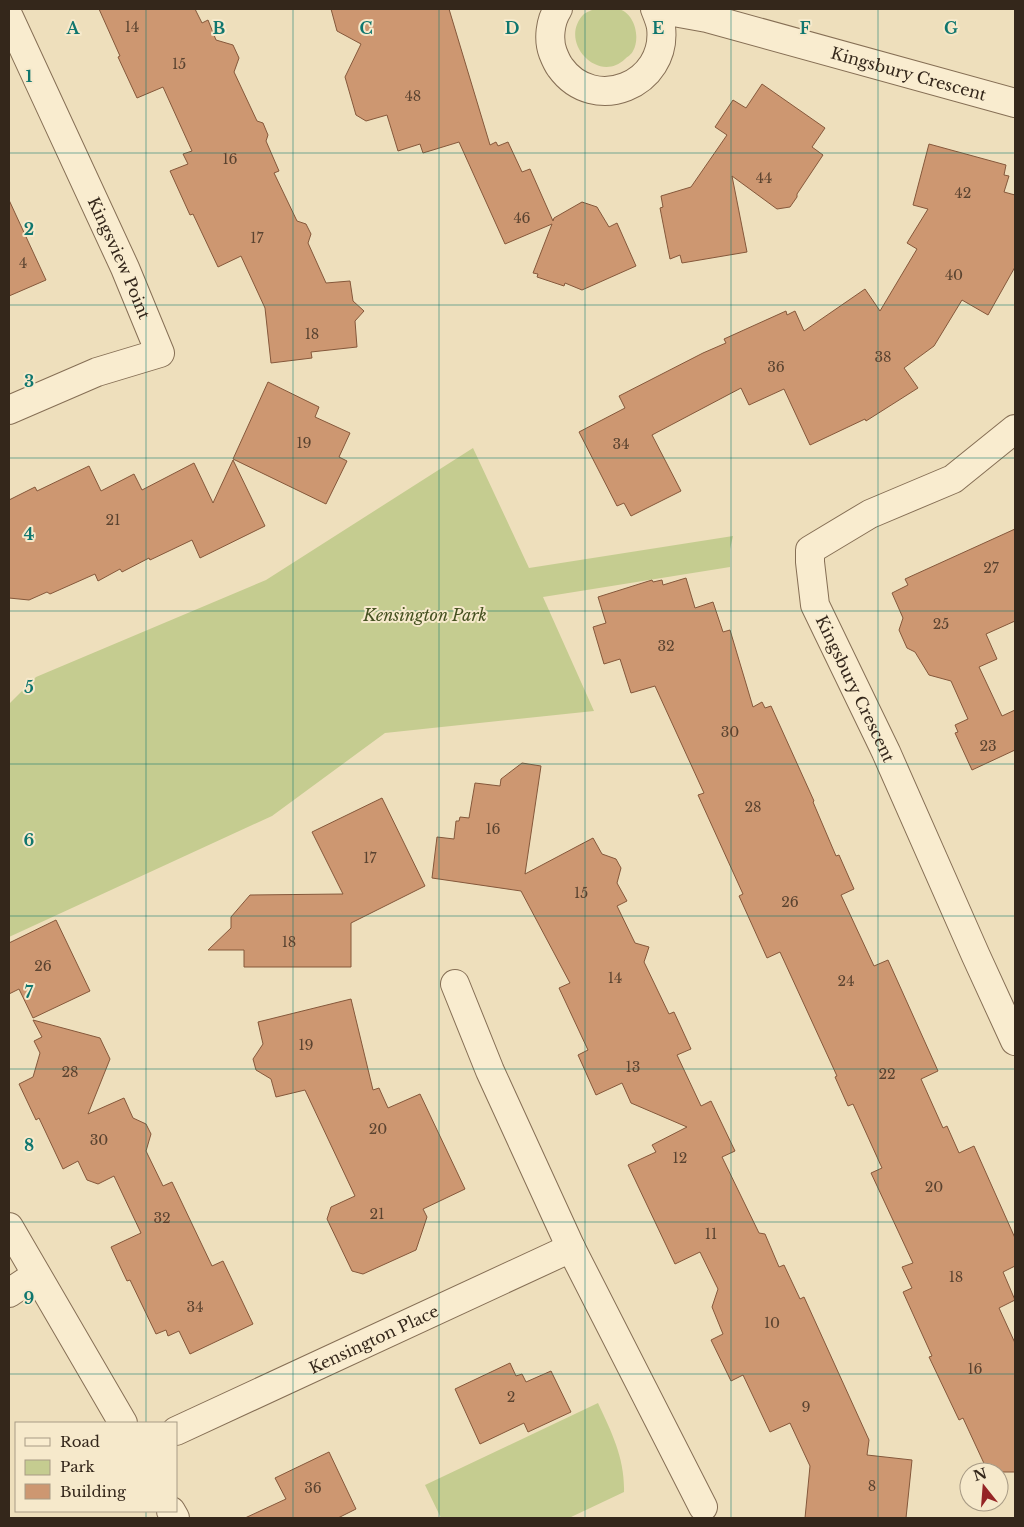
<svg xmlns="http://www.w3.org/2000/svg" width="1024" height="1527" viewBox="0 0 1024 1527" font-family="'Libre Baskerville',serif">
	<rect width="100%" height="100%" fill="#eedfbc"/>
	<path fill="#c5cc90" d="M 594,9 C 602,9 611,7 618,9 C 634,12 641,37 633,51 C 632,54 627,57 625,59 C 598,85 557,41 584,14 C 587,12 592,10 594,9 Z
		M 473,448 L 529,568 L 733,536 L 730,549 L 730,567 L 543,597 L 594,711 L 385,733 L 272,816 L 9,937 L 9,704 L 36,677 L 266,580 Z
		M 598,1403 C 612,1433 625,1459 624,1492 L 569,1518 L 441,1518 L 425,1485 Z"/>
	<path fill="#cd9771" stroke="#85583b" d="M 99,9 L 195,9 L 202,23 L 208,20 L 216,40 L 233,45 L 239,58 L 234,72 L 257,121 L 263,123 L 268,135 L 266,141 L 279,171 L 274,173 L 297,221 L 306,224 L 311,234 L 308,243 L 326,283 L 350,281 L 353,301 L 364,311 L 355,321 L 357,347 L 311,352 L 312,358 L 271,363 L 265,308 L 241,256 L 218,267 L 193,214 L 190,215 L 170,171 L 188,164 L 183,154 L 192,151 L 163,87 L 137,98 L 118,57 L 120,56 Z
		M 331,9 L 449,9 L 490,145 L 496,142 L 498,146 L 508,142 L 522,172 L 530,169 L 553,221 L 554,218 L 582,202 L 597,207 L 609,227 L 617,223 L 636,266 L 582,290 L 565,283 L 564,286 L 537,277 L 538,274 L 533,273 L 552,224 L 505,244 L 459,142 L 423,153 L 420,144 L 398,151 L 387,115 L 366,121 L 356,115 L 345,77 L 361,44 L 337,31 Z
		M 762,84 L 825,128 L 812,147 L 823,155 L 797,194 L 797,197 L 790,207 L 777,209 L 732,176 L 747,252 L 682,263 L 680,255 L 670,259 L 660,208 L 663,207 L 661,196 L 691,187 L 727,135 L 715,127 L 733,100 L 746,108 Z
		M 929,144 L 1006,165 L 1004,175 L 1009,176 L 1004,192 L 1015,195 L 1015,267 L 988,315 L 962,300 L 934,346 L 904,368 L 918,388 L 866,421 L 865,419 L 810,445 L 784,389 L 749,405 L 741,388 L 652,435 L 681,491 L 631,516 L 624,503 L 617,506 L 579,432 L 625,408 L 619,396 L 703,353 L 726,343 L 724,339 L 786,311 L 787,315 L 795,311 L 804,331 L 865,289 L 880,311 L 917,249 L 907,243 L 928,209 L 913,205 Z
		M 9,200 L 46,280 L 9,296 Z
		M 268,382 L 319,407 L 315,417 L 350,433 L 339,457 L 347,461 L 326,504 L 233,459 Z
		M 233,460 L 265,526 L 200,558 L 192,540 L 150,560 L 149,558 L 122,572 L 120,569 L 98,581 L 95,574 L 50,594 L 47,592 L 29,600 L 9,598 L 9,500 L 35,487 L 37,491 L 89,466 L 101,491 L 134,474 L 142,490 L 194,463 L 213,503 Z
		M 1015,529 L 1015,621 L 986,634 L 997,659 L 979,667 L 1002,716 L 1015,710 L 1015,750 L 972,770 L 955,733 L 958,732 L 955,725 L 968,719 L 951,681 L 929,675 L 915,652 L 907,648 L 899,630 L 903,618 L 892,593 L 908,585 L 905,579 Z
		M 686,578 L 695,608 L 713,602 L 723,632 L 730,630 L 753,707 L 762,702 L 765,708 L 771,706 L 814,801 L 813,802 L 836,856 L 839,855 L 854,889 L 841,895 L 874,966 L 888,960 L 938,1071 L 921,1079 L 943,1128 L 947,1126 L 959,1153 L 974,1146 L 1015,1238 L 1015,1266 L 1003,1272 L 1015,1300 L 999,1308 L 1015,1343 L 1015,1472 L 988,1472 L 963,1418 L 959,1420 L 929,1357 L 932,1356 L 903,1292 L 912,1288 L 902,1267 L 913,1263 L 871,1173 L 882,1168 L 853,1104 L 848,1106 L 835,1077 L 837,1076 L 780,952 L 767,958 L 739,896 L 743,894 L 698,795 L 704,793 L 655,686 L 631,693 L 620,659 L 604,664 L 593,627 L 606,623 L 598,597 L 652,580 L 653,582 L 662,580 L 663,585 Z
		M 522,763 L 541,766 L 525,874 L 593,838 L 602,854 L 616,859 L 621,868 L 617,883 L 627,901 L 617,906 L 635,943 L 649,947 L 644,962 L 669,1014 L 674,1012 L 691,1049 L 677,1055 L 701,1106 L 711,1101 L 735,1151 L 722,1157 L 759,1233 L 765,1234 L 779,1267 L 784,1265 L 800,1299 L 804,1297 L 869,1440 L 867,1455 L 912,1460 L 906,1518 L 805,1518 L 810,1466 L 790,1423 L 770,1432 L 743,1375 L 731,1381 L 711,1340 L 723,1334 L 712,1307 L 718,1289 L 700,1252 L 675,1264 L 628,1165 L 656,1152 L 652,1145 L 687,1127 L 631,1103 L 622,1083 L 596,1095 L 578,1055 L 588,1050 L 559,988 L 570,983 L 521,891 L 432,878 L 437,837 L 454,839 L 456,821 L 459,821 L 460,817 L 469,818 L 475,783 L 500,786 L 501,779 Z
		M 382,798 L 425,886 L 351,923 L 351,967 L 244,967 L 244,950 L 208,950 L 231,928 L 231,917 L 250,895 L 343,894 L 312,832 Z
		M 56,920 L 90,991 L 33,1018 L 19,989 L 9,994 L 9,943 Z
		M 351,999 L 373,1090 L 379,1088 L 388,1108 L 420,1094 L 465,1189 L 423,1209 L 427,1217 L 416,1250 L 363,1274 L 352,1271 L 327,1219 L 331,1207 L 355,1196 L 305,1090 L 276,1097 L 271,1079 L 256,1070 L 253,1059 L 263,1044 L 258,1022 Z
		M 33,1020 L 100,1038 L 110,1059 L 88,1114 L 124,1098 L 133,1118 L 146,1124 L 151,1134 L 146,1151 L 163,1186 L 172,1182 L 212,1266 L 223,1261 L 253,1324 L 190,1354 L 179,1331 L 168,1336 L 166,1330 L 156,1334 L 130,1280 L 127,1281 L 111,1247 L 141,1233 L 114,1176 L 98,1184 L 87,1180 L 78,1161 L 63,1169 L 39,1118 L 36,1120 L 19,1084 L 33,1077 L 40,1053 L 34,1041 L 42,1037 Z
		M 510,1363 L 516,1376 L 522,1374 L 526,1382 L 551,1371 L 571,1412 L 528,1432 L 524,1423 L 480,1444 L 455,1389 Z
		M 329,1452 L 356,1509 L 338,1518 L 245,1518 L 286,1499 L 275,1478 Z"/>
	<g fill="none" stroke-linecap="round" stroke-linejoin="round">
		<defs>
			<g id="minor">
				<path d="M 558,9 C 550,21 548,40 553,53 C 555,58 557,63 560,67 C 594,115 668,85 661,27 C 660,21 657,14 655,9"/>
				<path id="s1" d="M 657,9 L 707,18 L 1015,103"/>
				<path id="s2" d="M 9,17 L 125,268 L 160,353 L 97,372 L 9,410"/>
				<path id="s3" d="M 1015,429 L 953,479 L 870,514 L 810,550 L 810,562 L 815,605 L 886,752 L 976,956 L 1015,1041"/>
				<path d="M 455,984 L 490,1071 L 571,1248 L 703,1507"/>
				<path d="M 9,1293 L 36,1275"/>
				<path id="s4" d="M 176,1431 L 571,1248"/>
			</g>
			<path id="tertiary" d="M 9,1227 L 123,1423
				M 171,1511 L 175,1518"/>
		</defs>
		<use href="#minor" stroke="#866f55" stroke-width="30"/>
		<use href="#tertiary" stroke="#866f55" stroke-width="30"/>
		<use href="#minor" stroke="#f9eccf" stroke-width="28"/>
		<use href="#tertiary" stroke="#f9eccf" stroke-width="28"/>
	</g>
	<path fill="none" stroke="#0f766e" stroke-width="1" stroke-opacity="0.55" d="M 146,9 L 146,1423M 293,9 L 293,1518M 439,9 L 439,1518M 585,9 L 585,1518M 731,9 L 731,1518M 878,9 L 878,1518M 9,153 L 1015,153M 9,305 L 1015,305M 9,458 L 1015,458M 9,611 L 1015,611M 9,764 L 1015,764M 9,916 L 1015,916M 9,1069 L 1015,1069M 9,1222 L 1015,1222M 9,1374 L 1015,1374M 146,1511 L 146,1518"/>
	<g text-anchor="middle" stroke-width="4" stroke-linejoin="round" paint-order="stroke">
		<g font-size="14" fill="#5a4330">
			<text x="132" y="32">14</text>
			<text x="179" y="69">15</text>
			<text x="413" y="101">48</text>
			<text x="230" y="164">16</text>
			<text x="764" y="183">44</text>
			<text x="963" y="198">42</text>
			<text x="522" y="223">46</text>
			<text x="257" y="243">17</text>
			<text x="23" y="268">4</text>
			<text x="954" y="280">40</text>
			<text x="312" y="339">18</text>
			<text x="883" y="362">38</text>
			<text x="776" y="372">36</text>
			<text x="304" y="448">19</text>
			<text x="621" y="449">34</text>
			<text x="113" y="525">21</text>
			<text x="991" y="573">27</text>
			<text x="941" y="629">25</text>
			<text x="666" y="651">32</text>
			<text x="730" y="737">30</text>
			<text x="988" y="751">23</text>
			<text x="753" y="812">28</text>
			<text x="493" y="834">16</text>
			<text x="370" y="863">17</text>
			<text x="581" y="898">15</text>
			<text x="790" y="907">26</text>
			<text x="289" y="947">18</text>
			<text x="43" y="971">26</text>
			<text x="615" y="983">14</text>
			<text x="846" y="986">24</text>
			<text x="306" y="1050">19</text>
			<text x="633" y="1072">13</text>
			<text x="70" y="1077">28</text>
			<text x="887" y="1079">22</text>
			<text x="378" y="1134">20</text>
			<text x="99" y="1145">30</text>
			<text x="680" y="1163">12</text>
			<text x="934" y="1192">20</text>
			<text x="377" y="1219">21</text>
			<text x="162" y="1223">32</text>
			<text x="711" y="1239">11</text>
			<text x="956" y="1282">18</text>
			<text x="195" y="1312">34</text>
			<text x="772" y="1328">10</text>
			<text x="975" y="1374">16</text>
			<text x="511" y="1402">2</text>
			<text x="806" y="1412">9</text>
			<text x="872" y="1491">8</text>
			<text x="313" y="1493">36</text>
		</g>
		<g font-size="16" fill="#34271b" stroke="#f6e9cb">
			<text dy="6" stroke="none"><textPath href="#s1" startOffset="260">Kingsbury Crescent</textPath></text>
			<text dy="6" stroke="none"><textPath href="#s2" startOffset="265">Kingsview Point</textPath></text>
			<text dy="6" stroke="none"><textPath href="#s3" startOffset="388">Kingsbury Crescent</textPath></text>
			<text dy="6" stroke="none"><textPath href="#s4" startOffset="218">Kensington Place</textPath></text>
		</g>
		<g font-size="16" font-style="italic" fill="#455121" stroke="#f6e9cb">
			<text x="425" y="621">Kensington Park</text>
		</g>
	</g>
	<g font-size="16" text-anchor="middle" font-weight="bold" fill="#0f766e" stroke="#f6e9cb" stroke-width="4" stroke-linejoin="round" paint-order="stroke">
		<text x="73" y="34">A</text>
		<text x="219" y="34">B</text>
		<text x="366" y="34">C</text>
		<text x="512" y="34">D</text>
		<text x="658" y="34">E</text>
		<text x="805" y="34">F</text>
		<text x="951" y="34">G</text>
		<text x="29" y="82">1</text>
		<text x="29" y="235">2</text>
		<text x="29" y="387">3</text>
		<text x="29" y="540">4</text>
		<text x="29" y="693">5</text>
		<text x="29" y="846">6</text>
		<text x="29" y="998">7</text>
		<text x="29" y="1151">8</text>
		<text x="29" y="1304">9</text>
	</g>
	<rect width="1024" height="1527" fill="none" stroke="#34271b" stroke-width="20"/>
	<rect x="15" y="1422" width="162" height="90" fill="#f6e9cb" stroke="#a89b85"/>
	<rect x="25" y="1438" width="25" height="8" fill="#f9eccf" stroke="#a89b85"/>
	<text x="60" y="1447" font-size="15" fill="#34271b">Road</text>
	<rect x="25" y="1460" width="25" height="15" fill="#c5cc90" stroke="#a89b85"/>
	<text x="60" y="1472" font-size="15" fill="#34271b">Park</text>
	<rect x="25" y="1484" width="25" height="15" fill="#cd9771" stroke="#a89b85"/>
	<text x="60" y="1497" font-size="15" fill="#34271b">Building</text>
	<g transform="translate(984 1487) rotate(343)"><circle r="24" fill="#f6e9cb" stroke="#a89b85"/>
	<path d="M0-4L9 19L0 12L-9 19Z" fill="#952425"/>
	<text y="-8" font-size="14" font-weight="bold" text-anchor="middle" fill="#34271b">N</text>
	</g>
</svg>
